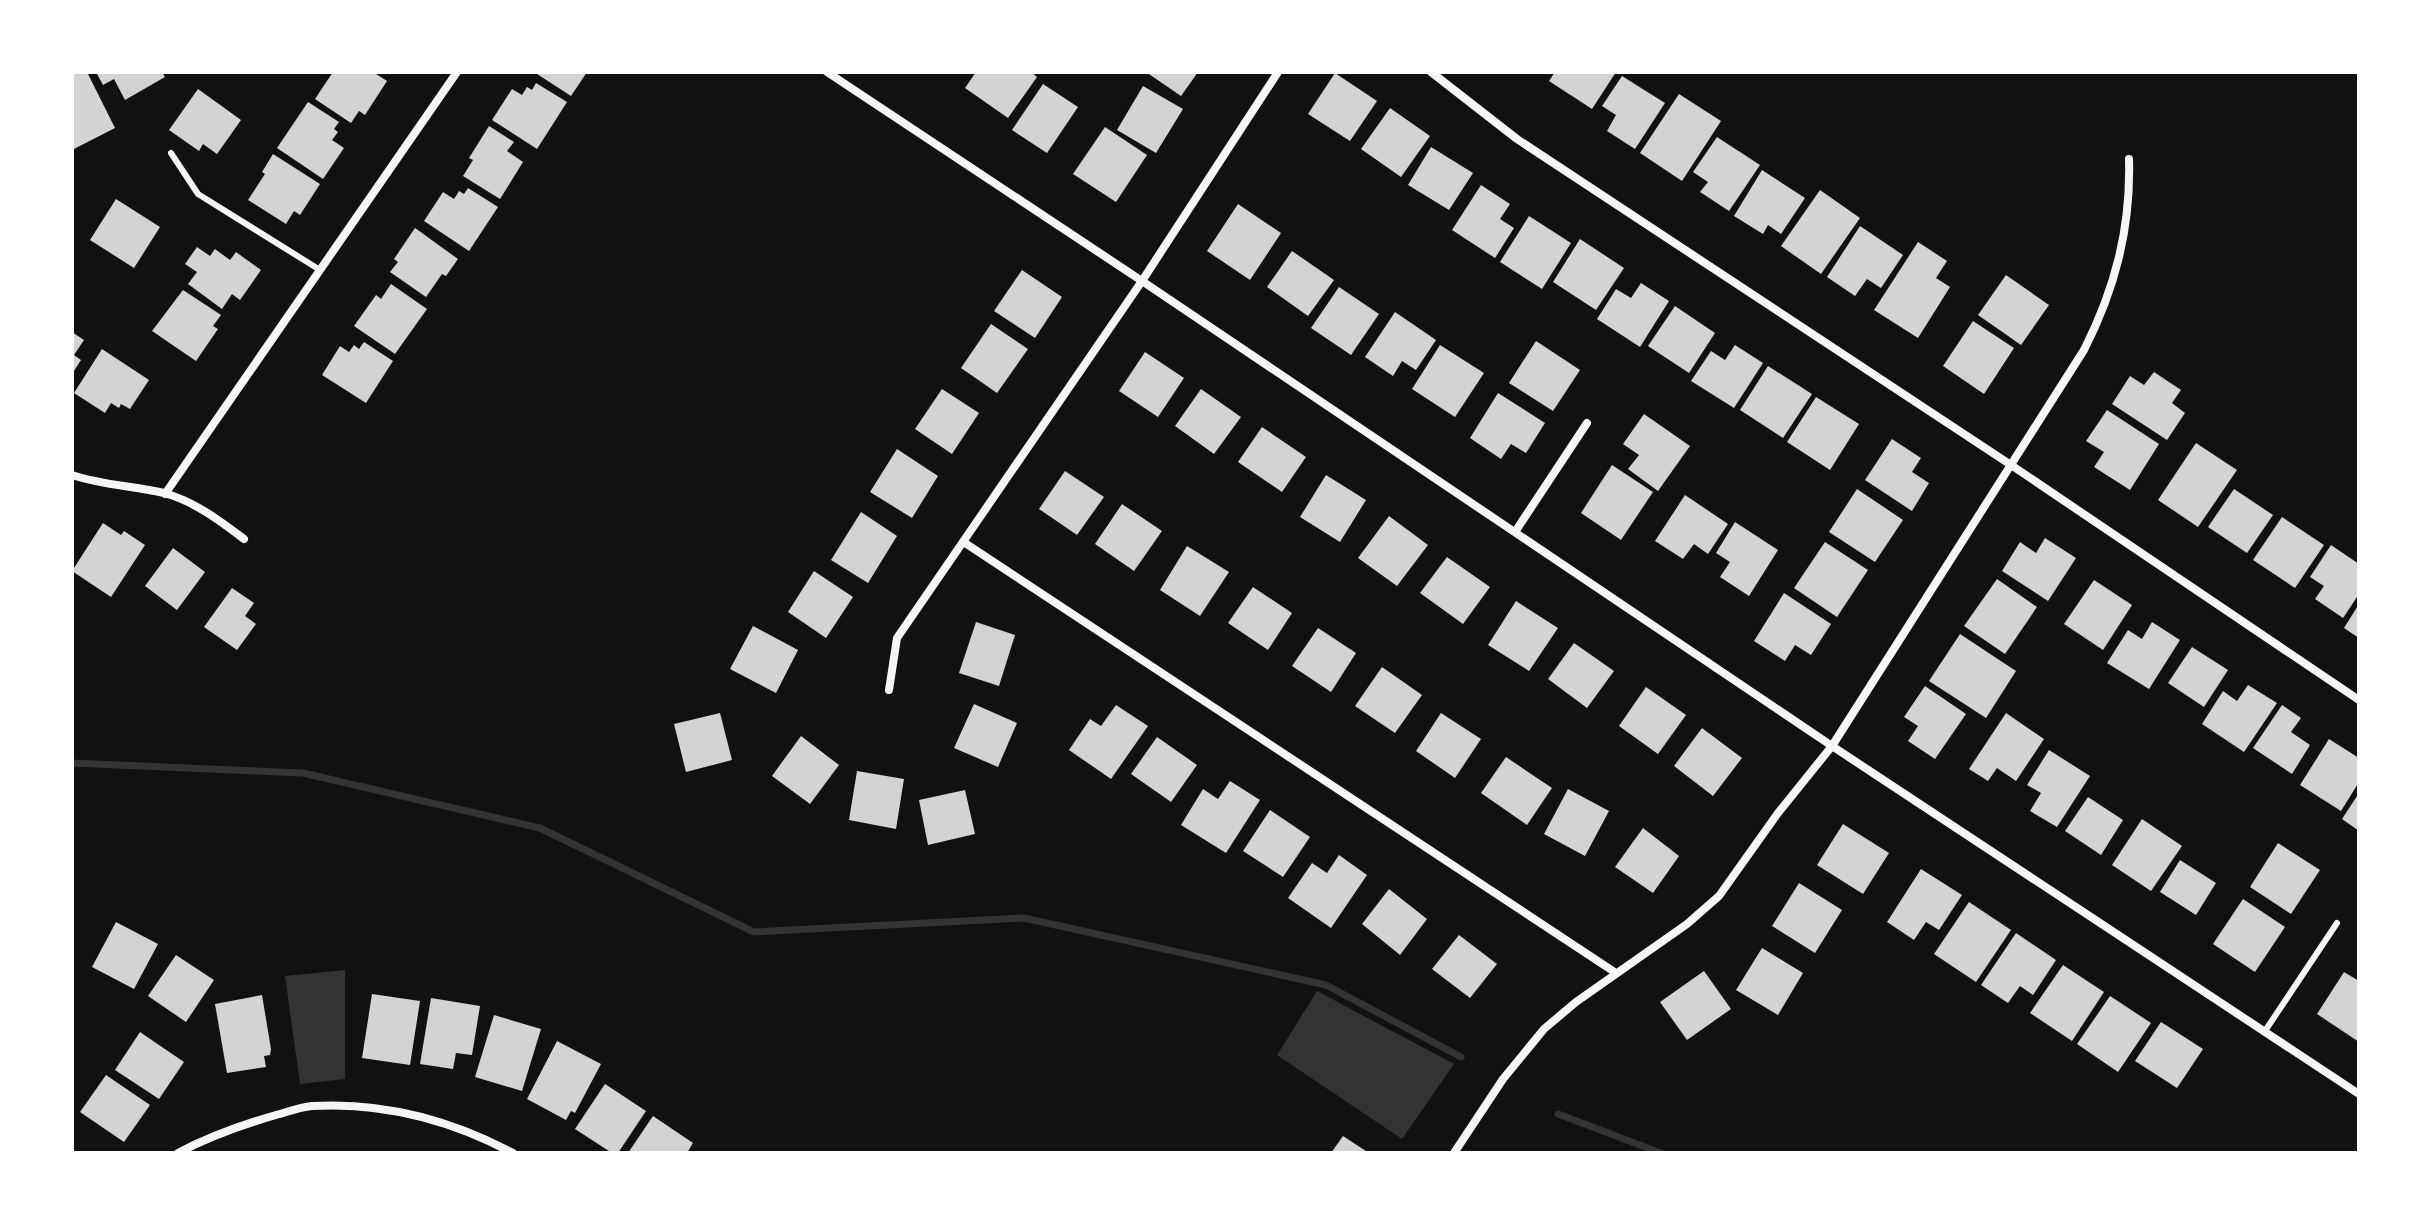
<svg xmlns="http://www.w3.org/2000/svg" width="2431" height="1225" viewBox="0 0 2431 1225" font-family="'Exo 2',sans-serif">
	<rect width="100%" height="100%" fill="#111"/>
	<path fill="#333" d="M 345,970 L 345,1079 L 300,1084 L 285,976 Z
		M 1317,991 L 1454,1064 L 1402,1139 L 1277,1055 Z"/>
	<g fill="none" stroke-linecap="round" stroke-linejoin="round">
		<path stroke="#333" stroke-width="7" d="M 72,763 L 303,773 L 540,828 L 754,932 L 1024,918 L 1326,985 L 1461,1057
			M 1558,1114 L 1661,1153"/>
	</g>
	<path fill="#d3d3d3" d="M 79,72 L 87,72 L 115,128 L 72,150 L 72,75 Z
		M 96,72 L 162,72 L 165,77 L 125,100 L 114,79 L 103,85 Z
		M 333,72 L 373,72 L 387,81 L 365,115 L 359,111 L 351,123 L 315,99 Z
		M 534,72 L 587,72 L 571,96 Z
		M 976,72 L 1031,72 L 1037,77 L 1008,118 L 965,88 Z
		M 1146,72 L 1198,72 L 1181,96 Z
		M 1555,72 L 1616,72 L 1592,109 L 1549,81 Z
		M 1335,73 L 1377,101 L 1350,141 L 1308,114 Z
		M 1622,76 L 1665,103 L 1635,149 L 1607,131 L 1616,115 L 1602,106 Z
		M 536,83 L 567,102 L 537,149 L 492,120 L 512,89 L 522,95 L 527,87 L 532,90 Z
		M 1043,84 L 1078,107 L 1047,153 L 1012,130 Z
		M 1143,86 L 1183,109 L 1156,153 L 1117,130 Z
		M 198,89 L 241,120 L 217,154 L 203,144 L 199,151 L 169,130 Z
		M 1679,94 L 1721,121 L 1682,181 L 1640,153 Z
		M 308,102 L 339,122 L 334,129 L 338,132 L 332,140 L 344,148 L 323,179 L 277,148 Z
		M 1390,108 L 1430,136 L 1401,177 L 1361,149 Z
		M 489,126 L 514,142 L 507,151 L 523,162 L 500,199 L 463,176 L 473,160 L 469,158 Z
		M 1105,127 L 1147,155 L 1116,202 L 1073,174 Z
		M 1717,137 L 1760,165 L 1729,211 L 1700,192 L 1708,182 L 1693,172 Z
		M 1431,147 L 1473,173 L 1449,210 L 1408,185 Z
		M 273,154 L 320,184 L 300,215 L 294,211 L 286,224 L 248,200 L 265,174 L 262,172 Z
		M 1762,170 L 1805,198 L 1781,234 L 1768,225 L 1763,234 L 1734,216 Z
		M 1481,185 L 1510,204 L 1500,219 L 1514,228 L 1495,258 L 1452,230 Z
		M 468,188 L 498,207 L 469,251 L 424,221 L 443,192 L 454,199 L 459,191 L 464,194 Z
		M 1820,190 L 1860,218 L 1821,274 L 1781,246 Z
		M 116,199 L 160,227 L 134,268 L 90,240 Z
		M 1238,204 L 1281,233 L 1250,280 L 1207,251 Z
		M 1529,216 L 1571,243 L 1542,289 L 1500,262 Z
		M 1860,226 L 1903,255 L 1881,288 L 1867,279 L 1855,296 L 1827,277 Z
		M 415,228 L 458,259 L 446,276 L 442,274 L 426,297 L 390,272 L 398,262 L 394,259 Z
		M 1580,239 L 1624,268 L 1596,310 L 1553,282 Z
		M 1918,242 L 1947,261 L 1936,278 L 1950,287 L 1918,338 L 1874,310 Z
		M 197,247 L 210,256 L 215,249 L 230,260 L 236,252 L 261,270 L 240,300 L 232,294 L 222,309 L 188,284 L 197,272 L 185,264 Z
		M 1292,251 L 1334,280 L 1308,316 L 1267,287 Z
		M 1022,270 L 1062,297 L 1035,338 L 994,311 Z
		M 2006,275 L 2049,305 L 2021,345 L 1978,315 Z
		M 1641,283 L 1669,301 L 1640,347 L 1597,319 L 1616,289 L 1631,298 Z
		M 391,284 L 427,309 L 395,354 L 354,326 L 376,295 L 381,299 Z
		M 1339,287 L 1379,314 L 1351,355 L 1311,328 Z
		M 183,290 L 221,315 L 213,326 L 218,329 L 196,361 L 152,331 Z
		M 1675,306 L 1715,333 L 1689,373 L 1648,346 Z
		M 1395,312 L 1436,340 L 1416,370 L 1402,361 L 1393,376 L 1365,357 Z
		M 1973,321 L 2014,348 L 1984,394 L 1943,366 Z
		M 991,324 L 1028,349 L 997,393 L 961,368 Z
		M 72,332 L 84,340 L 74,355 L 81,360 L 72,374 Z
		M 1536,341 L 1580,370 L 1553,411 L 1509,383 Z
		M 364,342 L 393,361 L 366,403 L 322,375 L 340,346 L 349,352 L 354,345 L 359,349 Z
		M 1440,345 L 1484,373 L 1455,417 L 1412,389 Z
		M 1735,345 L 1763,363 L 1734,408 L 1691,381 L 1711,351 L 1725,360 Z
		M 102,349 L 149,380 L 130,409 L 121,404 L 119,408 L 111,403 L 105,413 L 74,393 Z
		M 1145,352 L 1184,378 L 1158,417 L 1119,391 Z
		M 1768,366 L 1812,394 L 1783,438 L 1740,410 Z
		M 2154,372 L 2181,390 L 2172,403 L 2185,413 L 2167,440 L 2112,404 L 2130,376 L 2144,385 Z
		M 942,389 L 979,413 L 952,454 L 915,429 Z
		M 1201,389 L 1241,417 L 1214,454 L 1175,426 Z
		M 1498,393 L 1545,423 L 1526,453 L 1511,444 L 1501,459 L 1470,438 Z
		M 1816,397 L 1859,424 L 1830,470 L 1787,442 Z
		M 2107,410 L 2159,444 L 2130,490 L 2094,467 L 2104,452 L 2086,441 Z
		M 1644,414 L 1690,446 L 1658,491 L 1628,469 L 1639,455 L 1623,444 Z
		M 1262,427 L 1306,457 L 1282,492 L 1238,462 Z
		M 1892,439 L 1921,458 L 1912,472 L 1929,483 L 1912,511 L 1865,480 Z
		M 2196,443 L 2237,470 L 2198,527 L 2158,500 Z
		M 897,449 L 938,476 L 912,518 L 870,492 Z
		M 1612,465 L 1653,492 L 1621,540 L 1581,513 Z
		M 1065,471 L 1104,497 L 1077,535 L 1039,509 Z
		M 1326,475 L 1366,500 L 1340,542 L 1300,517 Z
		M 1857,489 L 1903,520 L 1875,562 L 1829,532 Z
		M 2234,489 L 2273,515 L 2247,553 L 2208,527 Z
		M 1685,495 L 1728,524 L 1708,554 L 1694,544 L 1683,559 L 1655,541 Z
		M 1122,504 L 1162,531 L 1134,571 L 1095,544 Z
		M 861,512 L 897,536 L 868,583 L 831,560 Z
		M 1389,516 L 1428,545 L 1397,586 L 1358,558 Z
		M 2282,517 L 2324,545 L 2295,588 L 2253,560 Z
		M 1735,522 L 1778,550 L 1749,596 L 1720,577 L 1730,562 L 1716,553 Z
		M 103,523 L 121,535 L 124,531 L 145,545 L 111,597 L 72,571 Z
		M 2045,538 L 2076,558 L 2048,601 L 2002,571 L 2020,542 L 2036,553 Z
		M 1825,542 L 1868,570 L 1837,617 L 1794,588 Z
		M 2331,545 L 2359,564 L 2359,594 L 2343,618 L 2315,599 L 2324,586 L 2310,577 Z
		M 1187,546 L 1229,572 L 1200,616 L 1160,590 Z
		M 173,548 L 205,572 L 177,610 L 145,586 Z
		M 1447,557 L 1490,587 L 1463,624 L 1420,593 Z
		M 814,571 L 853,597 L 826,638 L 788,612 Z
		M 1997,579 L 2037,607 L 2005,654 L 1964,626 Z
		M 2094,580 L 2132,605 L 2103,650 L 2064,624 Z
		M 1253,587 L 1292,613 L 1268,650 L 1228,623 Z
		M 232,588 L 254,603 L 245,616 L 256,624 L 237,650 L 204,627 Z
		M 1784,593 L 1831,624 L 1811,655 L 1795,645 L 1785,661 L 1754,641 Z
		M 1516,601 L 1558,628 L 1529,671 L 1488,645 Z
		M 2359,604 L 2359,638 L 2344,628 Z
		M 976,622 L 1015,635 L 999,686 L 959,673 Z
		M 2152,622 L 2180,640 L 2149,689 L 2107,663 L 2128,630 L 2142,639 Z
		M 753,626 L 798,650 L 776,693 L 730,669 Z
		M 1318,628 L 1356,653 L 1331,692 L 1292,666 Z
		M 1960,634 L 2016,671 L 1986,718 L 1929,681 Z
		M 1574,643 L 1614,671 L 1587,708 L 1548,679 Z
		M 2192,647 L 2228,670 L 2204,707 L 2168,683 Z
		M 1382,667 L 1422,695 L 1395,733 L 1355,706 Z
		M 2248,685 L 2277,703 L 2244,752 L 2202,724 L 2223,691 L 2237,701 Z
		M 1925,686 L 1966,714 L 1935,759 L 1908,741 L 1918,726 L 1904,717 Z
		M 1646,687 L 1686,715 L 1658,754 L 1619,726 Z
		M 974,704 L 1017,723 L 998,767 L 954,748 Z
		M 1116,705 L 1148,726 L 1111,779 L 1069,750 L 1090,719 L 1101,726 Z
		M 2282,705 L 2301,718 L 2291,732 L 2310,745 L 2292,774 L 2253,748 Z
		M 720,713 L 732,760 L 686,772 L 674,724 Z
		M 1441,713 L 1481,739 L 1455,778 L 1416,751 Z
		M 2006,713 L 2044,739 L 2016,781 L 1997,768 L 1988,781 L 1969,769 Z
		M 1702,728 L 1742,758 L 1713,796 L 1674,766 Z
		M 801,736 L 839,765 L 810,804 L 772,776 Z
		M 1157,737 L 1197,765 L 1171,802 L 1131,774 Z
		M 2329,739 L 2359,758 L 2359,782 L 2341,811 L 2300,785 Z
		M 2049,750 L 2090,776 L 2057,827 L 2030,811 L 2041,793 L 2027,785 Z
		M 1506,757 L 1552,788 L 1527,825 L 1481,793 Z
		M 857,771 L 904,779 L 896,829 L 849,820 Z
		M 1230,781 L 1260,800 L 1226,853 L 1181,825 L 1203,789 L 1218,799 Z
		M 1568,789 L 1609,811 L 1585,856 L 1544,834 Z
		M 965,790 L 975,834 L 928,845 L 919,800 Z
		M 2359,793 L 2359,831 L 2342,819 Z
		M 2088,797 L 2123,820 L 2101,855 L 2065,831 Z
		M 1270,810 L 1310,837 L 1283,877 L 1243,851 Z
		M 2142,819 L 2182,846 L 2151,891 L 2112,865 Z
		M 1843,824 L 1889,853 L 1863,894 L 1817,865 Z
		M 1643,828 L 1679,856 L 1653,893 L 1615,867 Z
		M 2278,843 L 2320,870 L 2291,914 L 2250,887 Z
		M 1339,855 L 1367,875 L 1331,928 L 1288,898 L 1312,863 L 1327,873 Z
		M 2180,860 L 2216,883 L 2196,915 L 2160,892 Z
		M 1921,869 L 1962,895 L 1939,930 L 1926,922 L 1914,940 L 1887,922 Z
		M 1799,883 L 1842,910 L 1815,953 L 1772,926 Z
		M 1389,889 L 1427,919 L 1400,955 L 1362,924 Z
		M 2243,899 L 2285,927 L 2255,972 L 2213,944 Z
		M 1969,902 L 2011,930 L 1976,982 L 1934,954 Z
		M 116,922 L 158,944 L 134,989 L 92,967 Z
		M 2016,933 L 2056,960 L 2033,995 L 2020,986 L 2008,1003 L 1981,985 Z
		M 1459,935 L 1497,964 L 1470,998 L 1432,969 Z
		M 1762,948 L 1803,973 L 1778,1015 L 1736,990 Z
		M 176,955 L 214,980 L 186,1022 L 148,996 Z
		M 2063,965 L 2104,992 L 2072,1041 L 2030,1013 Z
		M 1704,971 L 1731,1009 L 1687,1040 L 1660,1002 Z
		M 2344,972 L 2359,981 L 2359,1042 L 2317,1014 Z
		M 372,994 L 420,1001 L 410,1065 L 362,1058 Z
		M 262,995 L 271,1049 L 270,1055 L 264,1056 L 266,1067 L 227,1073 L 215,1004 Z
		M 2110,996 L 2151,1023 L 2118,1072 L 2077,1044 Z
		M 431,998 L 480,1006 L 472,1055 L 456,1053 L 453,1069 L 420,1064 Z
		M 494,1015 L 541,1029 L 522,1091 L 475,1077 Z
		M 2161,1022 L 2203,1049 L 2177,1088 L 2135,1061 Z
		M 140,1032 L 184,1062 L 159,1099 L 115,1070 Z
		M 557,1041 L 601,1064 L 575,1113 L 571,1111 L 566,1120 L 527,1099 Z
		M 106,1075 L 150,1105 L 124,1142 L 80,1112 Z
		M 605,1084 L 646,1111 L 618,1153 L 612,1153 L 575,1129 Z
		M 653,1116 L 693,1143 L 687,1153 L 628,1153 Z
		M 1343,1136 L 1369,1153 L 1331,1153 Z"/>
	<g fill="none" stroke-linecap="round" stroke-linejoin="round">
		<path stroke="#f5f5f5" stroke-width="6" d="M 171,153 L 198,194 L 320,270
			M 2265,1031 L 2337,923"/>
		<path stroke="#f5f5f5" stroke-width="8" d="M 827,72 L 1142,281 L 1832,746 L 2359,1094
			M 1431,72 L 1517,139 L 2011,465 L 2359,700
			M 72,475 C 102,485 133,486 164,493 C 194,501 220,521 244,539
			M 165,494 L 457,72
			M 1515,532 L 1587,423
			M 965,543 L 1616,973
			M 889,690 L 897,638 L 1142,281 L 1278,72
			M 178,1153 C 210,1136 241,1125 276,1115 C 287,1112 300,1107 312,1106 C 382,1102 451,1120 513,1153
			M 1454,1153 L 1503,1079 L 1544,1029 L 1576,1002 L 1687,924 L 1719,896 L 1778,813 L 1832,746 L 2084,350 C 2115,289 2131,228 2129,159"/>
	</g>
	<rect width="2431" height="1225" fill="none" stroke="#ffffff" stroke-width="148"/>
</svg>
